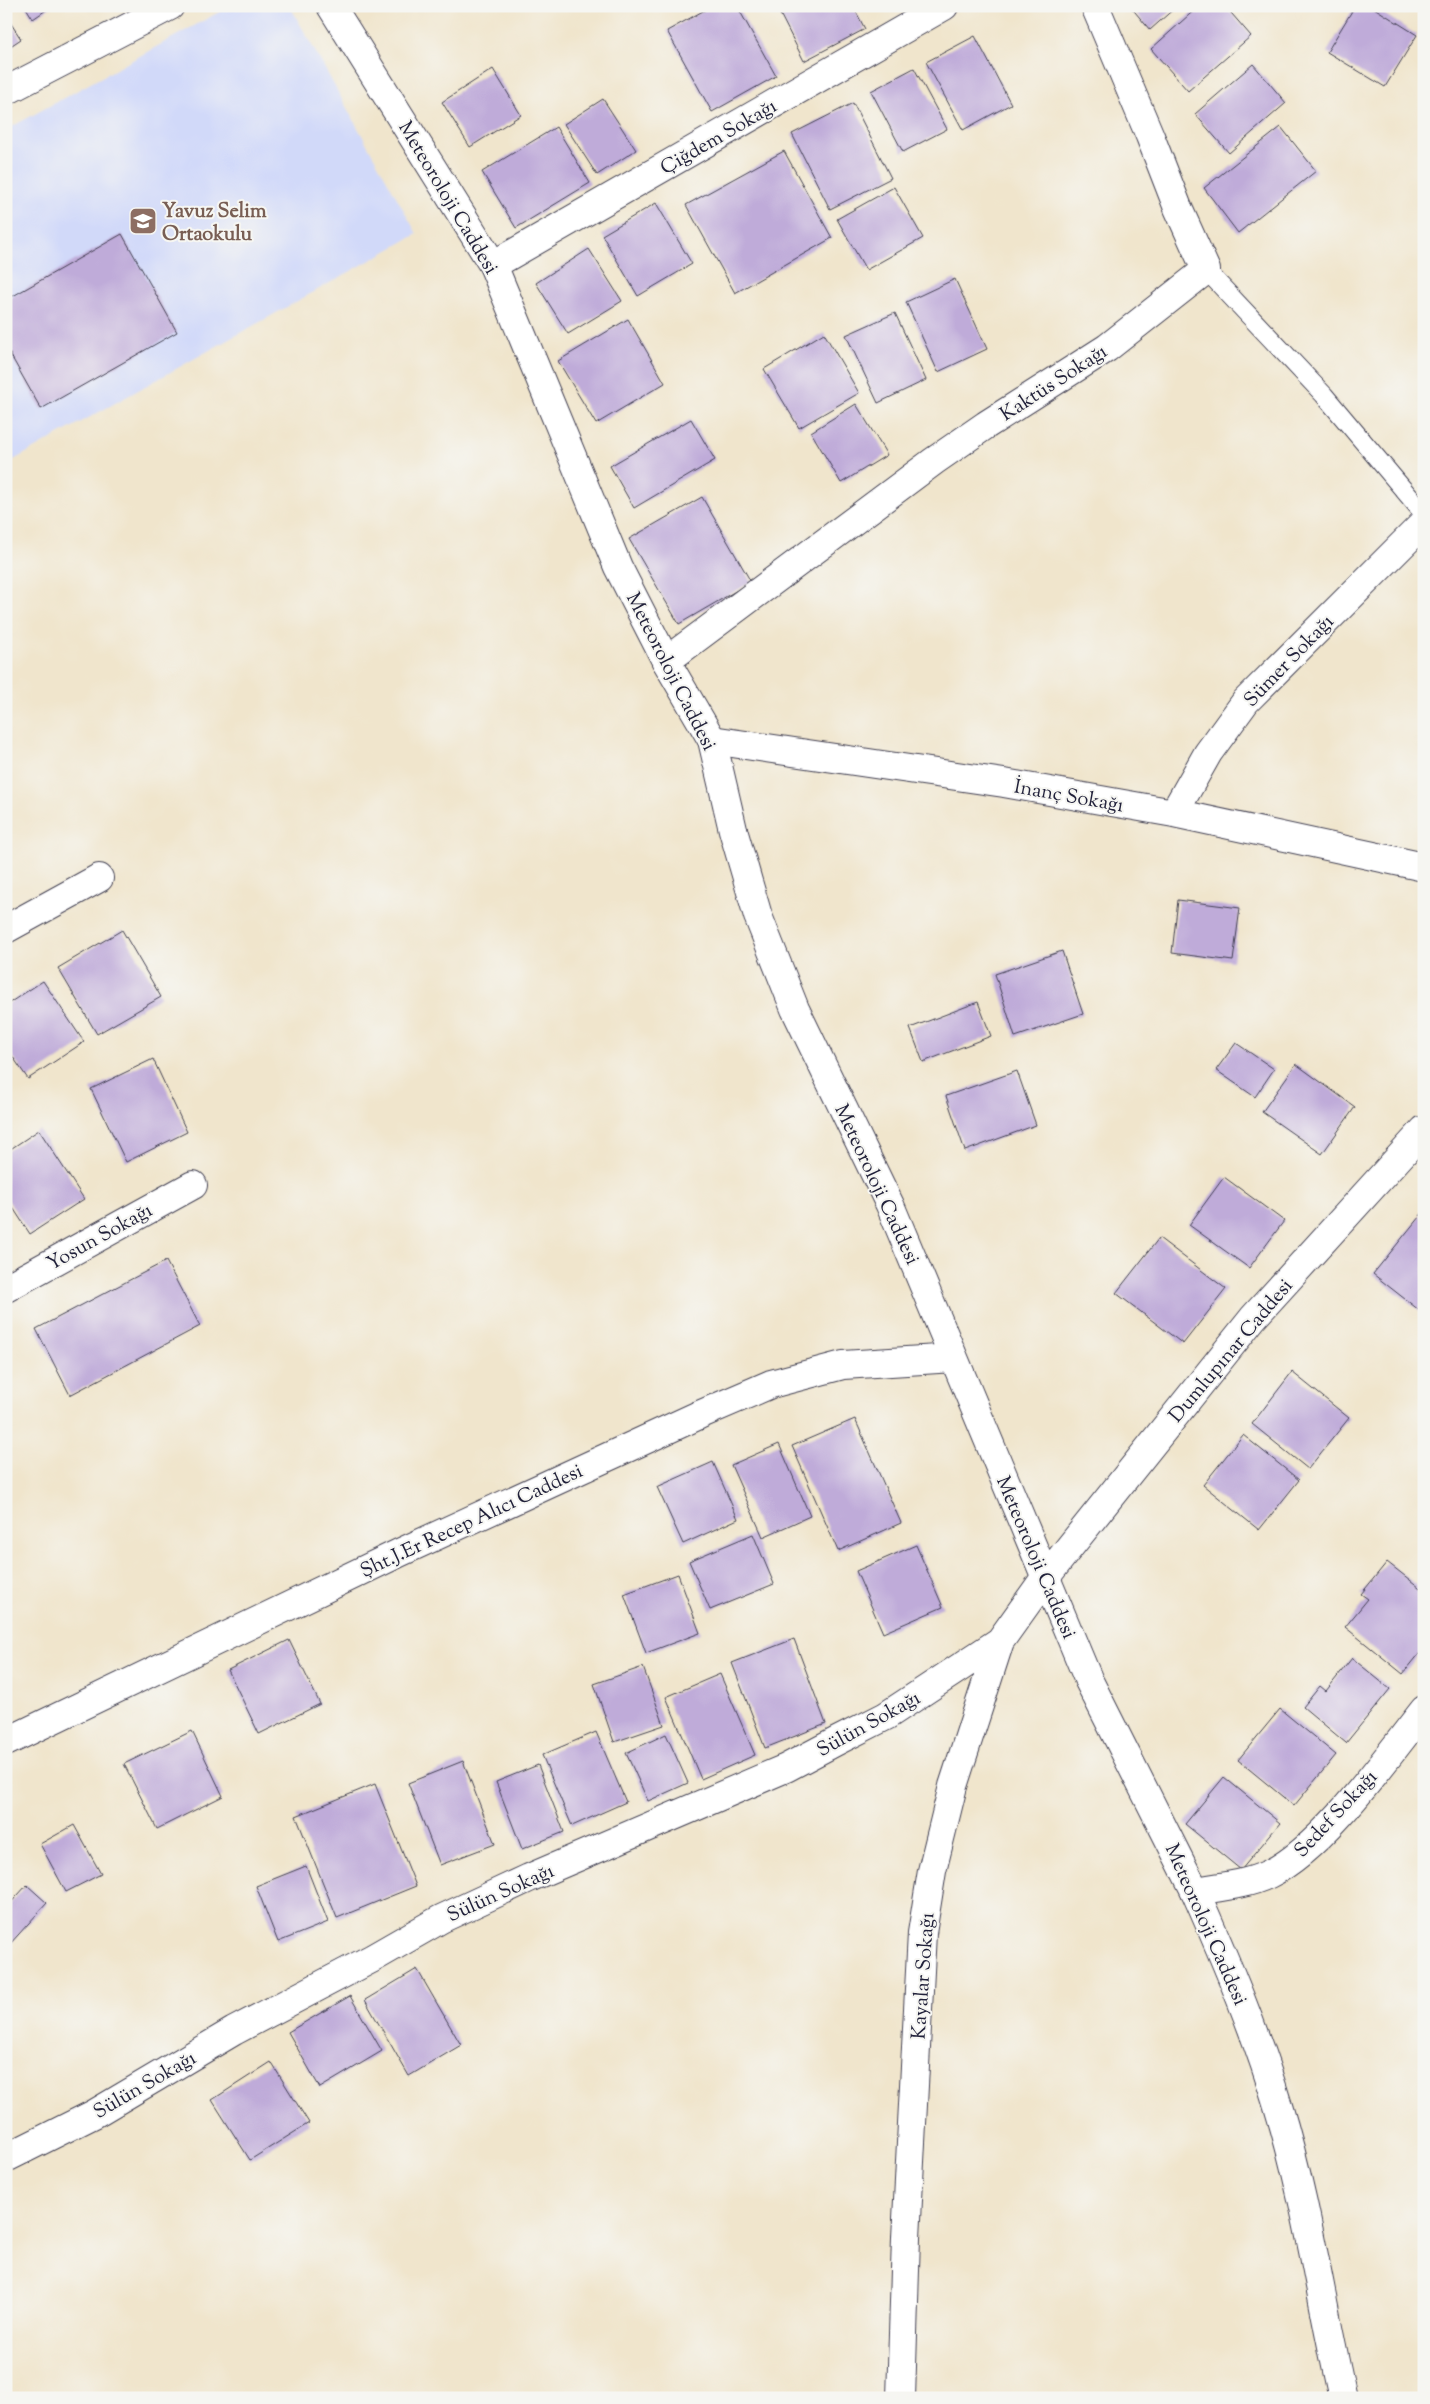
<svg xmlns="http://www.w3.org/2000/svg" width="1430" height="2404" viewBox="0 0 1430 2404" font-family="'Sorts Mill Goudy',serif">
	<rect width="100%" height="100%" fill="#f6f6f2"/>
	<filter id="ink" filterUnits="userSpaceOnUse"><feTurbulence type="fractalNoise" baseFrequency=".02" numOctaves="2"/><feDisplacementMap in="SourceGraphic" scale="10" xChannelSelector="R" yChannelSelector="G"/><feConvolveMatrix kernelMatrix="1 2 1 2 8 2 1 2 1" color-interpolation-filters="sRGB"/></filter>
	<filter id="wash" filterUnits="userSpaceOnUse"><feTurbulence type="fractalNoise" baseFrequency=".0096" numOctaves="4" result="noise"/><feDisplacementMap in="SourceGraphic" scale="20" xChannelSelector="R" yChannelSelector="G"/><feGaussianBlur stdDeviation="1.12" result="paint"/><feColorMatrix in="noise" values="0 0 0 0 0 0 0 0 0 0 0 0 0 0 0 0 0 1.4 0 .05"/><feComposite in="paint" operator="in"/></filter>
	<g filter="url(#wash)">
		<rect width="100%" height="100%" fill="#f0e5cc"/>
		<path fill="#d1d9f9" d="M 230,6 L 290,6 L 417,234 L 10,462 L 6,456 L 6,130 Z"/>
		<g id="blocks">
			<path fill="#bfabd9" d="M 25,6 L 52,6 L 33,19 Z
				M 712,6 L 737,6 L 776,76 L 712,112 L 667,31 Z
				M 776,6 L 853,6 L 865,29 L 804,61 Z
				M 1130,6 L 1177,6 L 1150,30 Z
				M 1199,6 L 1225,6 L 1251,36 L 1188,91 L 1151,49 Z
				M 1355,6 L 1371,6 L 1417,35 L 1385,87 L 1327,52 Z
				M 6,16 L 21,39 L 6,49 Z
				M 975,36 L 1011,104 L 963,130 L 926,62 Z
				M 1253,64 L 1286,103 L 1229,153 L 1195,114 Z
				M 914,68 L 947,129 L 903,152 L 871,91 Z
				M 493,69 L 521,115 L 470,147 L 442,102 Z
				M 603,99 L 636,150 L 597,175 L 564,124 Z
				M 853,103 L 891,178 L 830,209 L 792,134 Z
				M 556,127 L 590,183 L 516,228 L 482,172 Z
				M 1281,127 L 1316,171 L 1238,233 L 1204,188 Z
				M 784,151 L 832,238 L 735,293 L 686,205 Z
				M 894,187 L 923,238 L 866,270 L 837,219 Z
				M 656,203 L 692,264 L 638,296 L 602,235 Z
				M 122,234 L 177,332 L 41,409 L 6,347 L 6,300 Z
				M 589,249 L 622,301 L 568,334 L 536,283 Z
				M 955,279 L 987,349 L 938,372 L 906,302 Z
				M 895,313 L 926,380 L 878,403 L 846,335 Z
				M 628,319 L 665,383 L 596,424 L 558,361 Z
				M 824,333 L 859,393 L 799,428 L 764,369 Z
				M 856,404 L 887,455 L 841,483 L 811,432 Z
				M 691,419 L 715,460 L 634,508 L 610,466 Z
				M 702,497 L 751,582 L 679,624 L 629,539 Z
				M 1178,900 L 1240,908 L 1233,961 L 1172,953 Z
				M 122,930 L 161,997 L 97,1034 L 58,968 Z
				M 1062,951 L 1083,1014 L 1015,1037 L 995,974 Z
				M 43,981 L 84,1042 L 28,1079 L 6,1047 L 6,1005 Z
				M 978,1002 L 991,1036 L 923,1062 L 910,1028 Z
				M 1236,1043 L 1274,1069 L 1255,1097 L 1216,1070 Z
				M 153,1059 L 187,1132 L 126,1162 L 91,1089 Z
				M 1296,1064 L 1355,1107 L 1322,1154 L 1262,1112 Z
				M 1017,1071 L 1036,1125 L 965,1151 L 946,1096 Z
				M 39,1130 L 84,1199 L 30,1234 L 6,1197 L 6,1152 Z
				M 1224,1177 L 1284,1221 L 1249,1268 L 1189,1225 Z
				M 1424,1211 L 1424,1314 L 1373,1274 Z
				M 1159,1238 L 1226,1289 L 1183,1344 L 1116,1293 Z
				M 166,1261 L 200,1326 L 70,1395 L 36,1329 Z
				M 1292,1372 L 1349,1418 L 1308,1469 L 1252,1424 Z
				M 855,1419 L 901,1523 L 838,1551 L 792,1446 Z
				M 1243,1435 L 1299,1480 L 1259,1530 L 1203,1485 Z
				M 779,1444 L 810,1516 L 763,1537 L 731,1465 Z
				M 713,1462 L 738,1519 L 683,1544 L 657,1487 Z
				M 753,1534 L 774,1584 L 710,1610 L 689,1561 Z
				M 916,1545 L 943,1607 L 883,1633 L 856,1571 Z
				M 1387,1562 L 1424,1591 L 1424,1648 L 1403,1674 L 1345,1627 L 1368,1599 L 1361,1594 Z
				M 678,1574 L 700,1633 L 646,1653 L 624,1594 Z
				M 794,1639 L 826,1724 L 765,1748 L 732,1663 Z
				M 289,1640 L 320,1704 L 259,1734 L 228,1670 Z
				M 1352,1658 L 1390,1689 L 1346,1743 L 1303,1707 L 1320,1686 L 1326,1691 Z
				M 643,1667 L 664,1725 L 614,1742 L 594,1684 Z
				M 720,1674 L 755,1755 L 701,1779 L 666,1697 Z
				M 1280,1709 L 1336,1755 L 1294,1806 L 1238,1760 Z
				M 192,1731 L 223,1796 L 157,1829 L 124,1764 Z
				M 596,1732 L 626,1802 L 572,1826 L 542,1755 Z
				M 666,1734 L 688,1783 L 648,1801 L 626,1753 Z
				M 463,1761 L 495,1844 L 440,1865 L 408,1783 Z
				M 538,1765 L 564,1832 L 522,1849 L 496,1782 Z
				M 1224,1777 L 1280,1823 L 1241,1870 L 1185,1824 Z
				M 375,1784 L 416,1886 L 337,1918 L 296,1816 Z
				M 74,1825 L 101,1874 L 66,1892 L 40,1844 Z
				M 306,1866 L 328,1922 L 278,1942 L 256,1886 Z
				M 27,1885 L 47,1903 L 9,1945 L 6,1942 L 6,1908 Z
				M 417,1969 L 461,2045 L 409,2076 L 365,2000 Z
				M 350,1996 L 382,2051 L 320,2088 L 288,2032 Z
				M 271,2062 L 309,2123 L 250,2160 L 212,2100 Z"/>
		</g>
	</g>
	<g filter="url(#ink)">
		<use href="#blocks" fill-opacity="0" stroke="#413f51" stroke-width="1"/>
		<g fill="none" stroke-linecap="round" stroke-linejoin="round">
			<defs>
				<path id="service" d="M 1206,270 L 1324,395 L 1424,514"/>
				<path id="minor" d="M 493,265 L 944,6
					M 666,661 L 934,461 L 986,425 L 1107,348 L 1206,270 L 1178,208 L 1150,136 L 1095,6
					M 712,740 L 1004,783 L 1174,813 L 1424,867
					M 1174,813 L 1208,753 L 1246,701 L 1424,523
					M 6,929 L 99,878
					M 6,1288 L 193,1185
					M 6,2158 L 94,2114 L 234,2031 L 373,1958 L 441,1919 L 529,1878 L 786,1768 L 837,1741 L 886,1716 L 1000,1641
					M 901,2398 L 906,2238 L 922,1933 L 932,1871 L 953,1786 L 1000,1641 L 1045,1578
					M 1343,2398 C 1321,2301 1307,2201 1278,2106 C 1256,2032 1226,1961 1195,1891 C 1220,1887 1246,1885 1269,1874 C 1323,1848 1386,1758 1424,1710"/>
				<path id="tertiary" d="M 331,6 L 493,265 L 618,567 L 666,661 L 712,740 L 733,830 L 758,916 L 795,1009 L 890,1205 L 1089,1681 L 1195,1891
					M 6,91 L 170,6
					M 1045,1578 L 1253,1318 L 1424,1130
					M 6,1742 L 399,1553 L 699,1415 L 771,1384 L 843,1365 L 954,1358"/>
			</defs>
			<use href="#service" stroke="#413f51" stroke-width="20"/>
			<use href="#minor" stroke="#413f51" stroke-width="30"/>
			<use href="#tertiary" stroke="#413f51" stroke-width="30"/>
			<use href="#service" stroke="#fff" stroke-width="18"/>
			<use href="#minor" stroke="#fff" stroke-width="28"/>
			<use href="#tertiary" stroke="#fff" stroke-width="28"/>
		</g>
	</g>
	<defs>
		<symbol id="school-square" viewBox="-11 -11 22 22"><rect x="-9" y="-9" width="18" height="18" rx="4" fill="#8d6e63" stroke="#f6f6f2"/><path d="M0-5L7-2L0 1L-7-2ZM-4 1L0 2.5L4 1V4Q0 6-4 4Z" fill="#fff"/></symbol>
	</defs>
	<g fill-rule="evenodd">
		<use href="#school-square" x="127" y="205" width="32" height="32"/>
	</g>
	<g text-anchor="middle" stroke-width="4" stroke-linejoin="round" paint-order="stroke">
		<g font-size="20" fill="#22223b" stroke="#f6f6f2">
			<text transform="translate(718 136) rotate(-30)" y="7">Çiğdem Sokağı</text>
			<text transform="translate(449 197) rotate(59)" y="7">Meteoroloji Caddesi</text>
			<text transform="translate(1053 382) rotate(-33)" y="7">Kaktüs Sokağı</text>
			<text transform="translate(1288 660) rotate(-46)" y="7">Sümer Sokağı</text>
			<text transform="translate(672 671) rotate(63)" y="7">Meteoroloji Caddesi</text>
			<text transform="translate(1069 795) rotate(10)" y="7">İnanç Sokağı</text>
			<text transform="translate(878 1184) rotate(65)" y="7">Meteoroloji Caddesi</text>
			<text transform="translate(99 1236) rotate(-29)" y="7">Yosun Sokağı</text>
			<text transform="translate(1230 1350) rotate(-50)" y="7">Dumlupınar Caddesi</text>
			<text transform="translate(471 1520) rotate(-25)" y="7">Şht.J.Er Recep Alıcı Caddesi</text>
			<text transform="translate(1037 1557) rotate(67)" y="7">Meteoroloji Caddesi</text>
			<text transform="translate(868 1723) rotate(-29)" y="7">Sülün Sokağı</text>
			<text transform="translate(1335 1813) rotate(-47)" y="7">Sedef Sokağı</text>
			<text transform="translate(500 1892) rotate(-24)" y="7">Sülün Sokağı</text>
			<text transform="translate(1207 1924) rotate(66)" y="7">Meteoroloji Caddesi</text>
			<text transform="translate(922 1976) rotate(-86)" y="7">Kayalar Sokağı</text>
			<text transform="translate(144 2084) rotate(-30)" y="7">Sülün Sokağı</text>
		</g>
		<g font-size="20" font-weight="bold" fill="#785e54" stroke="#f6f6f2" text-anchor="start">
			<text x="162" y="217">Yavuz Selim<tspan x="162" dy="23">Ortaokulu</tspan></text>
		</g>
	</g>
	<rect width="1430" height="2404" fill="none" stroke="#f6f6f2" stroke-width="25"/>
</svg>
